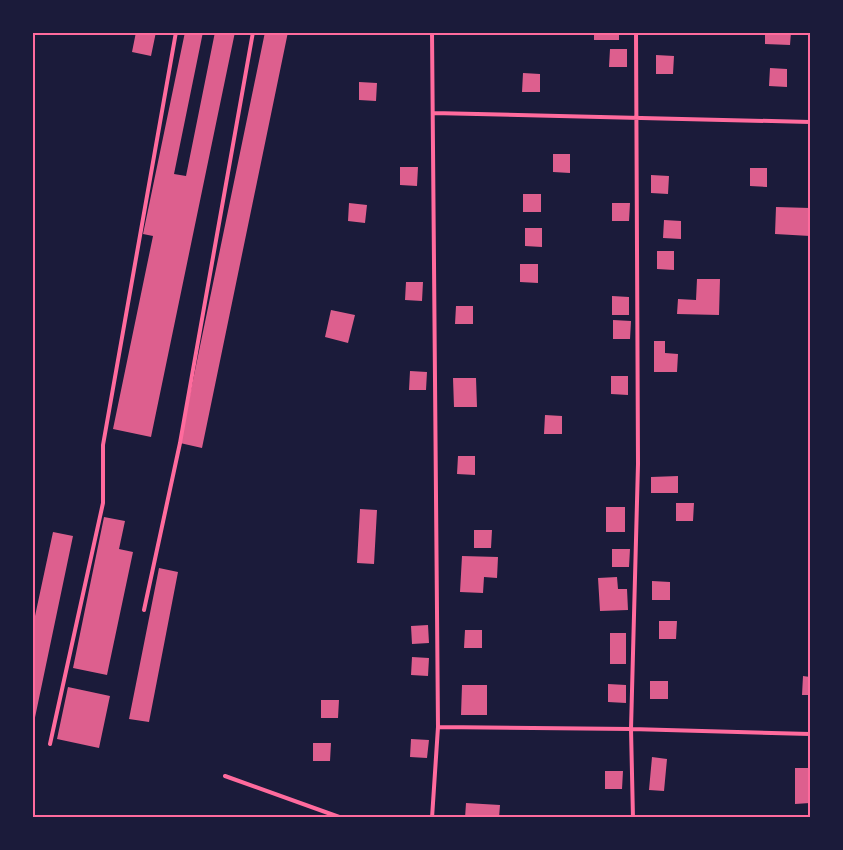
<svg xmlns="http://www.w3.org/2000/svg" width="843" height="850" viewBox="0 0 843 850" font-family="'DM Sans',sans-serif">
	<rect width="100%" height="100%" fill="#1b1b3a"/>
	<path fill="#dd5f8e" d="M 136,32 L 156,32 L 151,56 L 132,52 Z
		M 185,32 L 203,32 L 174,174 L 186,176 L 215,32 L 235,32 L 151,437 L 113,429 L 153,236 L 143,234 Z
		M 265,32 L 288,32 L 202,448 L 180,443 Z
		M 594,32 L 619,32 L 619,40 L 594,40 Z
		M 765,32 L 791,32 L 790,45 L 765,44 Z
		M 610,49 L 627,49 L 627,67 L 609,67 Z
		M 656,55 L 674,56 L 673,74 L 656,74 Z
		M 770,68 L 787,69 L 787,87 L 769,86 Z
		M 523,73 L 540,74 L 540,92 L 522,92 Z
		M 359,82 L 377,83 L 376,101 L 359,100 Z
		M 553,154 L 570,154 L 570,173 L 553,172 Z
		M 400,167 L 418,167 L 417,186 L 400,185 Z
		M 750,168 L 767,168 L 767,187 L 750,186 Z
		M 651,175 L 669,176 L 668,194 L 651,193 Z
		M 523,194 L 541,194 L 541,212 L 523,212 Z
		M 349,203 L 367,205 L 365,223 L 348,221 Z
		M 612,203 L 630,203 L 629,221 L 612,221 Z
		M 776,207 L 810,208 L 810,236 L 775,234 Z
		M 664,220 L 681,221 L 681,239 L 663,238 Z
		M 525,228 L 542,228 L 542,247 L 525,246 Z
		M 657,251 L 674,251 L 674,270 L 657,269 Z
		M 520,264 L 538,264 L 538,283 L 520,282 Z
		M 697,279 L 720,279 L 719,315 L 677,314 L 678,299 L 696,300 Z
		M 406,282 L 423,282 L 422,301 L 405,300 Z
		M 612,296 L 629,297 L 629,315 L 612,315 Z
		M 456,306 L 473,306 L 473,324 L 455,324 Z
		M 331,310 L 355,315 L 348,343 L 325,337 Z
		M 613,320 L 631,321 L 630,339 L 613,339 Z
		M 654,341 L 665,341 L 665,353 L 678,354 L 677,372 L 654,372 Z
		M 410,371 L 427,372 L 426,390 L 409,390 Z
		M 611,376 L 628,376 L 628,395 L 611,394 Z
		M 453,378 L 476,378 L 477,407 L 454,407 Z
		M 545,415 L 562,416 L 562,434 L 544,434 Z
		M 458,456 L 475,456 L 475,475 L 457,474 Z
		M 678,476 L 678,493 L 651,493 L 651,477 Z
		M 676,503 L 694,503 L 693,521 L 676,521 Z
		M 606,507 L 625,507 L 625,532 L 606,532 Z
		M 360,509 L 377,510 L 374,564 L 357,563 Z
		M 104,517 L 125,521 L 119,549 L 133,552 L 107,675 L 73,668 Z
		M 474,530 L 492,530 L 491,548 L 474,548 Z
		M 53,532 L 73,536 L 33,727 L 32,630 Z
		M 612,549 L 630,549 L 629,567 L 612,567 Z
		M 462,556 L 498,557 L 497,578 L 484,577 L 483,593 L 460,592 Z
		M 159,568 L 178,572 L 149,722 L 129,719 Z
		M 617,577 L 618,589 L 627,589 L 628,610 L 600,611 L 598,578 Z
		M 652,581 L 670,582 L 670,600 L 652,600 Z
		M 659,621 L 677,621 L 676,639 L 659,639 Z
		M 809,622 L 810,622 L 810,640 L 808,640 Z
		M 428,625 L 429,643 L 412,644 L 411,626 Z
		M 465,630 L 482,630 L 482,648 L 464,648 Z
		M 610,633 L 626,633 L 626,664 L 610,664 Z
		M 412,657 L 429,658 L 428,676 L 411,675 Z
		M 803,676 L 810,677 L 810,695 L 802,695 Z
		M 650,681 L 668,681 L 668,699 L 650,699 Z
		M 608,684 L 626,685 L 626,703 L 608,702 Z
		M 462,685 L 487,685 L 487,715 L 461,715 Z
		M 68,687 L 110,696 L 99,748 L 57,739 Z
		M 321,700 L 339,700 L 338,718 L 321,718 Z
		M 411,739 L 429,740 L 427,758 L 410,757 Z
		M 313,743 L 331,743 L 330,761 L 313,761 Z
		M 652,757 L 667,759 L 664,791 L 649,790 Z
		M 795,768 L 810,768 L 810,803 L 795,804 Z
		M 605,771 L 623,771 L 622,789 L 605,789 Z
		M 466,803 L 500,805 L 499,818 L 465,818 Z"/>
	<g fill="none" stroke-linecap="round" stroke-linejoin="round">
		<path stroke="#ff6b9d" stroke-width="4" d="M 432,32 L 438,727 L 432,818
			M 433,113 L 810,122
			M 144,610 L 180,443 L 253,32
			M 438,727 L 631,729 L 810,734
			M 50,744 L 103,503 L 103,445 L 176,32
			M 225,776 L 342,818
			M 633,818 L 631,729 L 638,464 L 636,32"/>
	</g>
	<rect width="843" height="850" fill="none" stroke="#1b1b3a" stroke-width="68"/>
	<rect x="34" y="34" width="775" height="782" fill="none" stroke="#ff6b9d" stroke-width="2"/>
</svg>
